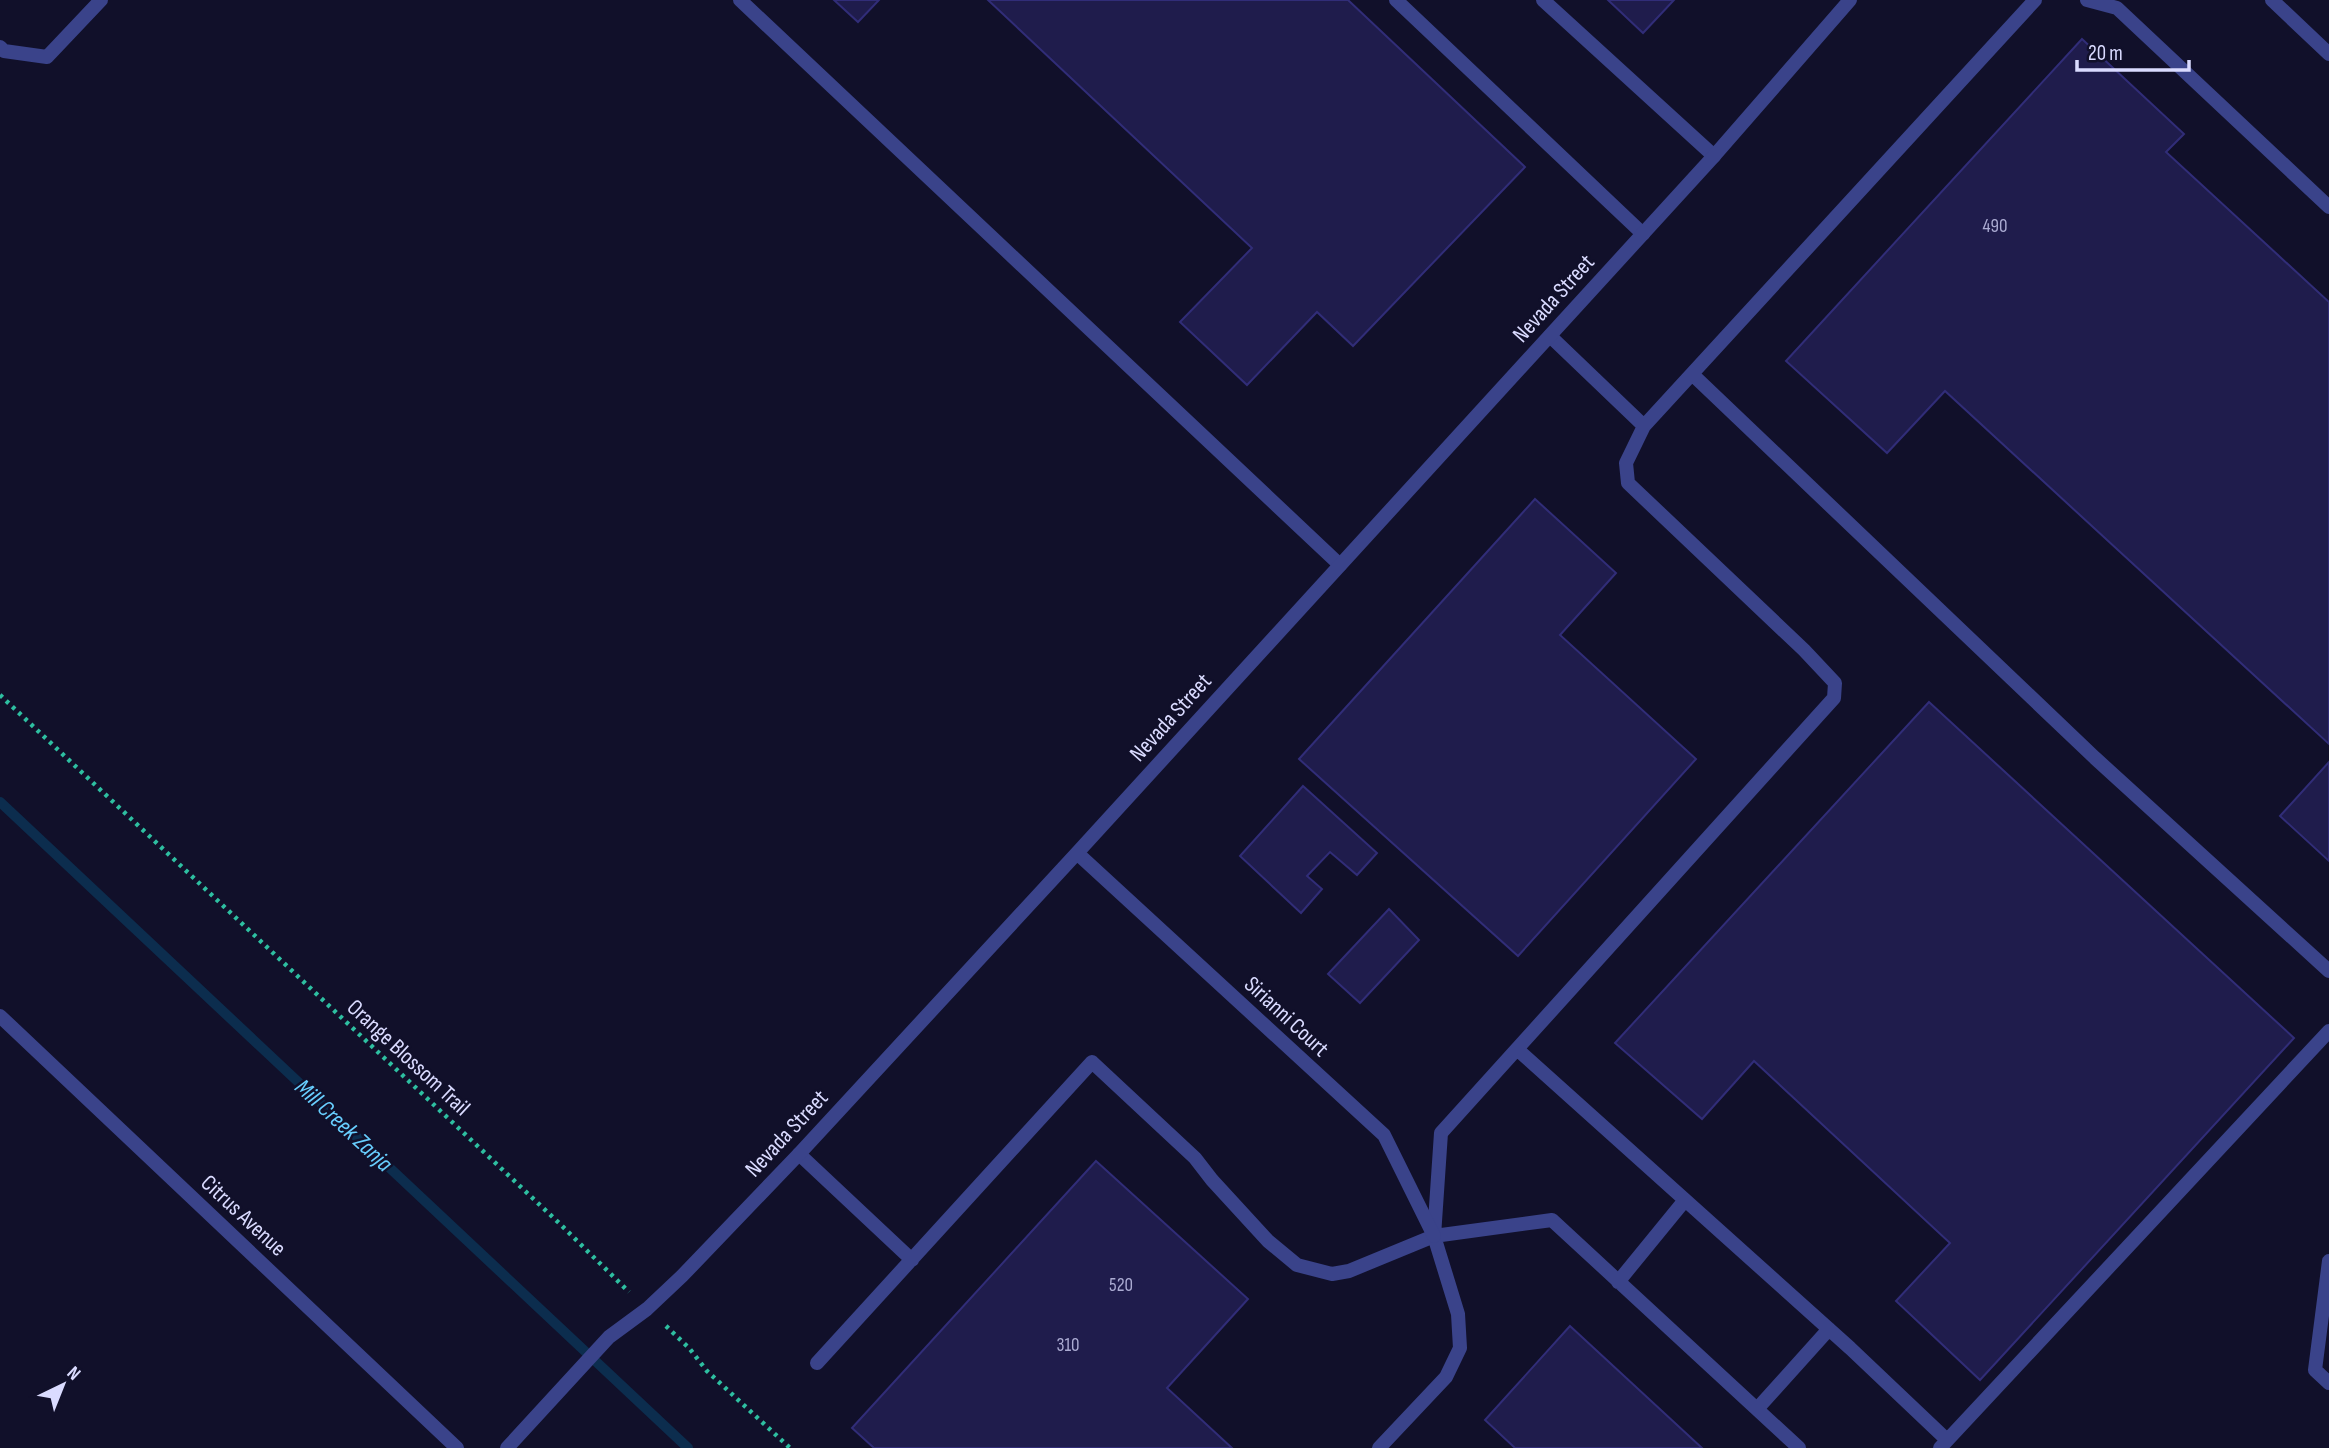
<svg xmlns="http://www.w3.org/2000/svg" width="2329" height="1448" viewBox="0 0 2329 1448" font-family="'Sofia Sans Condensed',sans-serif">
	<rect width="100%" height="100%" fill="#11102a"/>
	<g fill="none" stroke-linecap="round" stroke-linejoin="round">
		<path stroke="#0c2d4e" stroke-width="10" d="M 0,802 L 688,1448"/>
	</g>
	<path fill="#1f1c4c" stroke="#312d78" stroke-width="2" d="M 834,0 L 879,0 L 858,22 Z
		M 988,0 L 1348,0 L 1525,167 L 1353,346 L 1317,312 L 1247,385 L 1180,322 L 1252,248 Z
		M 1608,0 L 1674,0 L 1643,33 Z
		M 2082,39 L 2184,134 L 2166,152 L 2329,302 L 2329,744 L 1945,391 L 1887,453 L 1786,361 Z
		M 1535,499 L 1616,573 L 1560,635 L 1696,759 L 1518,956 L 1299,759 Z
		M 1929,702 L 2294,1038 L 1980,1380 L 1896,1301 L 1950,1243 L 1754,1061 L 1702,1119 L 1615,1043 Z
		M 2329,762 L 2329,861 L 2280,816 Z
		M 1303,786 L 1377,853 L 1357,875 L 1330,852 L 1307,876 L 1322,889 L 1301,913 L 1240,856 Z
		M 1389,909 L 1419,940 L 1360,1003 L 1328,974 Z
		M 1096,1161 L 1248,1299 L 1167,1388 L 1232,1448 L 874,1448 L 852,1428 Z
		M 1570,1326 L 1702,1448 L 1515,1448 L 1485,1420 Z"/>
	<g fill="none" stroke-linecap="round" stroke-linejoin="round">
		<path stroke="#2ebfa1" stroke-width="4.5" stroke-dasharray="3.5 5" stroke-linecap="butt" d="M 0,695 L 559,1223 L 629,1292
			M 666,1326 L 689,1348 L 707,1371 L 790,1448"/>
		<path stroke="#3a438a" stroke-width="14" d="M 740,0 L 1340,565
			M 1396,0 L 1643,234
			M 1543,0 L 1714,156
			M 2087,0 L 2117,8 L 2329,207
			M 0,47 L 4,51 L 47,57 L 101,0
			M 1550,336 L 1644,426 L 2035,0
			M 1692,374 L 2095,758 L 2329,971
			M 1517,1049 L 1850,1348 L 1947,1440
			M 799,1154 L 912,1260
			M 2329,1261 L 2315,1370 L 2329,1383
			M 1618,1282 L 1685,1200
			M 817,1363 L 1092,1062 L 1195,1158 L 1212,1180 L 1268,1241 L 1297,1265 L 1332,1274 L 1349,1271 L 1434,1236 L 1552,1220 L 1799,1448
			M 1757,1409 L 1829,1329
			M 1379,1448 L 1446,1377 L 1460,1348 L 1458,1314 L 1434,1236 L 1441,1133 L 1834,698 L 1835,683 L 1804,650 L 1628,483 L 1626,463 L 1644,426
			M 1940,1448 L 2329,1031"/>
		<path stroke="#3a438a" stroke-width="14" d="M 1077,853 L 1384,1135 L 1434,1236
			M 0,1016 L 457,1448
			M 507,1448 L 609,1337 L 647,1309 L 682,1276 L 799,1154 L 1077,853 L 1714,156 L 1850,0"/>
		<path stroke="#3a438a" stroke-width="14" d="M 2272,0 L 2329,54"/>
	</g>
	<g text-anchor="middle" stroke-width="5" stroke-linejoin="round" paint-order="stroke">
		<g font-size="19" fill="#ababd2">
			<text x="1995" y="232">490</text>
			<text x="1121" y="1291">520</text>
			<text x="1068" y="1351">310</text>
		</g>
		<g font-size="23" fill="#dadbff" stroke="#11102a">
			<text transform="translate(1553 298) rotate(-48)" y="8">Nevada Street</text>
			<text transform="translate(1170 717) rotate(-48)" y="8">Nevada Street</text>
			<text transform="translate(1287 1016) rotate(43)" y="8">Sirianni Court</text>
			<text transform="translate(409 1057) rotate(43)" y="8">Orange Blossom Trail</text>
			<text transform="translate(786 1133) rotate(-47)" y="8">Nevada Street</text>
			<text transform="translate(244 1215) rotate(43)" y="8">Citrus Avenue</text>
		</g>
		<g font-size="24" font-style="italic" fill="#68cfff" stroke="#11102a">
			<text transform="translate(344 1125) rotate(43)" y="8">Mill Creek Zanja</text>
		</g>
	</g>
	<g transform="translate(63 1385) rotate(43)" stroke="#11102a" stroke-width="5" paint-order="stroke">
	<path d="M0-5L12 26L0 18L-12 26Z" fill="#dadbff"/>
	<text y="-10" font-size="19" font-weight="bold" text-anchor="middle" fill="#dadbff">N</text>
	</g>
	<path d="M2077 60v10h112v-10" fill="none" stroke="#dadbff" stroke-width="3.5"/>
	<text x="2088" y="60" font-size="21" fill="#dadbff" stroke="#11102a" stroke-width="5" paint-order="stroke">20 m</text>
</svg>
